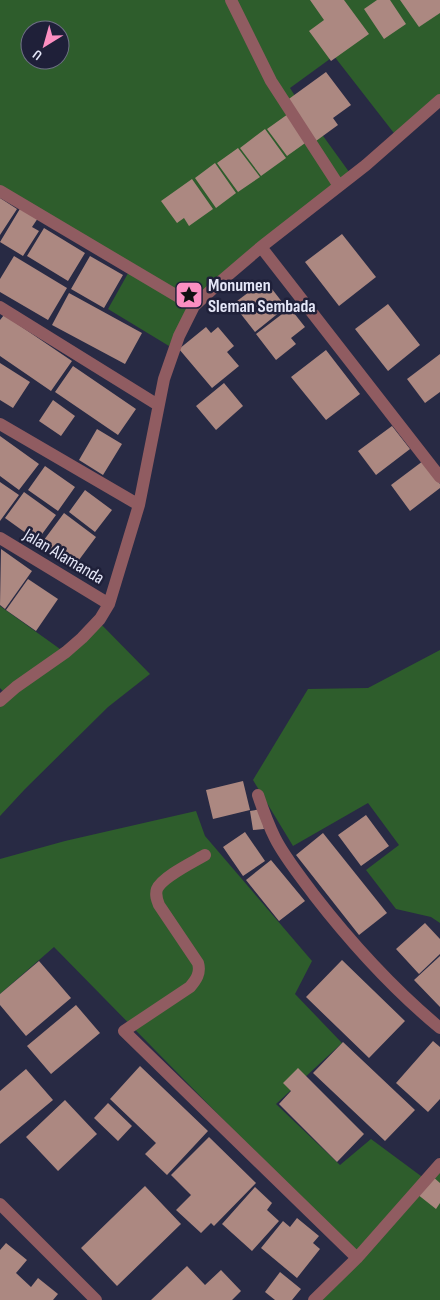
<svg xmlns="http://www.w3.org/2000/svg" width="440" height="1300" viewBox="0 0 440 1300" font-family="'Sofia Sans Condensed',sans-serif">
	<rect width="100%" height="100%" fill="#282a44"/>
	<path fill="#2e5d2c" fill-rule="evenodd" d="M 0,0 L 440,0 L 440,102 L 397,137 L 334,56 L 290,88 L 300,104 L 352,176 L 189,304 L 169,346 L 108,309 L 131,268 L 0,193 ZM 30,30 L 60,30 L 60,60 L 30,60 Z
		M 0,606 L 60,649 L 82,632 L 94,617 L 150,674 L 108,707 L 25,789 L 0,816 L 0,697 L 4,692 L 0,688 Z
		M 440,650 L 440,923 L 431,917 L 396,909 L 366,870 L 399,845 L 368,803 L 293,846 L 253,780 L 308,689 L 368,688 Z
		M 196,811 L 205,836 L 312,961 L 295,994 L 342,1043 L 276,1104 L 340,1165 L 371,1139 L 425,1179 L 440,1163 L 440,1300 L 308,1300 L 354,1253 L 54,947 L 0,994 L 0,859 L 65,841 Z"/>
	<path fill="#ac8881" d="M 310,0 L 344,0 L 369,34 L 331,61 L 309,31 L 324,20 Z
		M 377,0 L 390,0 L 406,24 L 384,39 L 364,9 Z
		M 400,0 L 440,0 L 440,13 L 419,27 Z
		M 326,72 L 351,105 L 333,118 L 338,125 L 316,141 L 286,101 Z
		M 288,114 L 308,141 L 287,156 L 267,129 Z
		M 265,129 L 286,158 L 261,176 L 240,148 Z
		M 238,148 L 260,177 L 238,192 L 217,163 Z
		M 215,163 L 236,193 L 216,208 L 195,178 Z
		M 192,179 L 213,209 L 189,226 L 184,218 L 177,223 L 161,201 Z
		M 0,198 L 17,209 L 0,235 Z
		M 21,207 L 38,218 L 32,227 L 39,231 L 23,256 L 0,242 Z
		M 44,228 L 85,253 L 68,281 L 27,256 Z
		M 342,234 L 376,277 L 339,306 L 305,262 Z
		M 14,256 L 67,288 L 48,320 L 0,292 L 0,279 Z
		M 90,256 L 123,275 L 104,308 L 71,289 Z
		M 265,280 L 286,307 L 255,332 L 233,304 Z
		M 69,293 L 142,333 L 125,364 L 52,325 Z
		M 388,304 L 420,345 L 388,371 L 355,329 Z
		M 290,308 L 305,327 L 291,338 L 296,344 L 276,360 L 256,334 Z
		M 4,315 L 72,361 L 51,391 L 0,356 L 0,320 Z
		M 206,327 L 211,333 L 218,327 L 234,346 L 227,352 L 239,366 L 212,388 L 179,349 Z
		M 326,350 L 360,394 L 326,420 L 291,377 Z
		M 440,354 L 440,392 L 425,403 L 407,379 Z
		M 0,363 L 30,382 L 13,408 L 0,400 Z
		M 73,366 L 136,409 L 118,435 L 55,392 Z
		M 224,383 L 243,406 L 216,430 L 196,406 Z
		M 53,400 L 75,416 L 61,436 L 39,421 Z
		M 392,426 L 410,449 L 376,475 L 358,451 Z
		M 97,429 L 122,444 L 103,475 L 79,460 Z
		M 0,436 L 39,464 L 19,490 L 0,476 Z
		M 423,461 L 440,484 L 440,488 L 410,511 L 391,485 Z
		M 45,466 L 75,487 L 58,511 L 28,490 Z
		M 0,482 L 19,495 L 0,521 Z
		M 85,490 L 112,510 L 95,532 L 69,512 Z
		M 24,492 L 56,515 L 37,541 L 5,518 Z
		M 64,513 L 96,537 L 73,568 L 41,544 Z
		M 1,549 L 32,571 L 5,609 L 0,605 Z
		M 28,579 L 58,599 L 36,631 L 6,610 Z
		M 243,781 L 250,810 L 213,819 L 206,790 Z
		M 261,809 L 264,829 L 253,830 L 250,811 Z
		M 366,815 L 389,846 L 361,866 L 338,835 Z
		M 245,832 L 265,861 L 243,876 L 223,847 Z
		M 323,833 L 387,913 L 359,935 L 296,855 Z
		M 271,860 L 305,901 L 279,921 L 246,880 Z
		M 425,923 L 440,939 L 440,954 L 419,974 L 396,949 Z
		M 440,956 L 440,1007 L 414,980 Z
		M 342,960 L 405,1021 L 369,1058 L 306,997 Z
		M 39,961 L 71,998 L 26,1036 L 0,1005 L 0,994 Z
		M 76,1005 L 100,1033 L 51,1074 L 27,1046 Z
		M 433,1041 L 440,1047 L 440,1099 L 428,1112 L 396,1083 Z
		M 343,1042 L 415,1110 L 385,1141 L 313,1073 Z
		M 140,1066 L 208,1131 L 167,1175 L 145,1154 L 156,1143 L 110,1099 Z
		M 298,1068 L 364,1134 L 337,1162 L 279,1104 L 291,1091 L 283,1083 Z
		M 26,1069 L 53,1100 L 0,1144 L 0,1091 Z
		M 65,1100 L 97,1134 L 58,1171 L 26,1137 Z
		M 108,1103 L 132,1126 L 118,1141 L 94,1118 Z
		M 209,1137 L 256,1183 L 214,1226 L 211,1223 L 201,1233 L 176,1210 L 191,1195 L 171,1175 Z
		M 432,1176 L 440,1183 L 440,1203 L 436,1209 L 417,1194 Z
		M 145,1186 L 181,1224 L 117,1286 L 81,1248 Z
		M 255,1187 L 272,1203 L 267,1210 L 279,1221 L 252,1251 L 222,1224 Z
		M 297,1218 L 319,1236 L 313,1243 L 320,1249 L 297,1278 L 261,1248 L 283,1221 L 290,1227 Z
		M 6,1243 L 27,1260 L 16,1273 L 31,1287 L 38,1278 L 58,1294 L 53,1300 L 0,1300 L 0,1250 Z
		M 187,1266 L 205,1285 L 221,1270 L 241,1291 L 232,1300 L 151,1300 Z
		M 280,1272 L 301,1289 L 292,1300 L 275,1300 L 265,1292 Z"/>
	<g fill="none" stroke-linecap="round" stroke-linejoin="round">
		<path stroke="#905c61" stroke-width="12" d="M 231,0 L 271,81 L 339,186
			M 0,191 L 194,306
			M 261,247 L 440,477
			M 0,307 L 158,405
			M 0,424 L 139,505
			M 0,538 L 109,604
			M 0,701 L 16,687 L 66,652 L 82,638 L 100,619 L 109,604 L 139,505 L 164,379 L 179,336 L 194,306 L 220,282 L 261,247 L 366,165 L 440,100
			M 258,795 C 263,810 268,824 275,838 C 285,858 301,877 314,895 C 352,944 392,988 440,1028
			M 205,855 C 193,862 162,877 157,889 C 155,895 157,900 159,905 L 198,963 C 201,973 196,980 190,987 L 124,1031 L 357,1258
			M 314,1300 L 357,1258 L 440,1164"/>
		<path stroke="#905c61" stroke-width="12" d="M 0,1204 L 96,1300"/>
	</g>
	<defs>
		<symbol id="sight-square" viewBox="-11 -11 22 22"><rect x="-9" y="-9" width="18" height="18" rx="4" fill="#fc8fc1" stroke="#1f2039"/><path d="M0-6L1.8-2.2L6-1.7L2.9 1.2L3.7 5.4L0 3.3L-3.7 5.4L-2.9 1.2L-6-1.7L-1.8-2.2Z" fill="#111"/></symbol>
	</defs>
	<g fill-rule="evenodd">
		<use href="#sight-square" x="173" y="279" width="32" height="32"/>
	</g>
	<g text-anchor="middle" stroke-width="5" stroke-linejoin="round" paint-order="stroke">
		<g font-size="18" font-weight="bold" fill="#e5e7f8" stroke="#1f2039" text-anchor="start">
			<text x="208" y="291">Monumen<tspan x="208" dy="21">Sleman Sembada</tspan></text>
		</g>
		<g font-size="18" fill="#e5e7f8" stroke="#1f2039">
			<text transform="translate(64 556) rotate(31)" y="6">Jalan Alamanda</text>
		</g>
	</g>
	<g transform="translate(45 45) rotate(217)"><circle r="24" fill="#1f2039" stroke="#6e7085"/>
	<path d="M0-4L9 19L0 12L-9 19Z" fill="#fc8fc1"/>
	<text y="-8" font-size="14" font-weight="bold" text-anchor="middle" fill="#e5e7f8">U</text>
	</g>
</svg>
